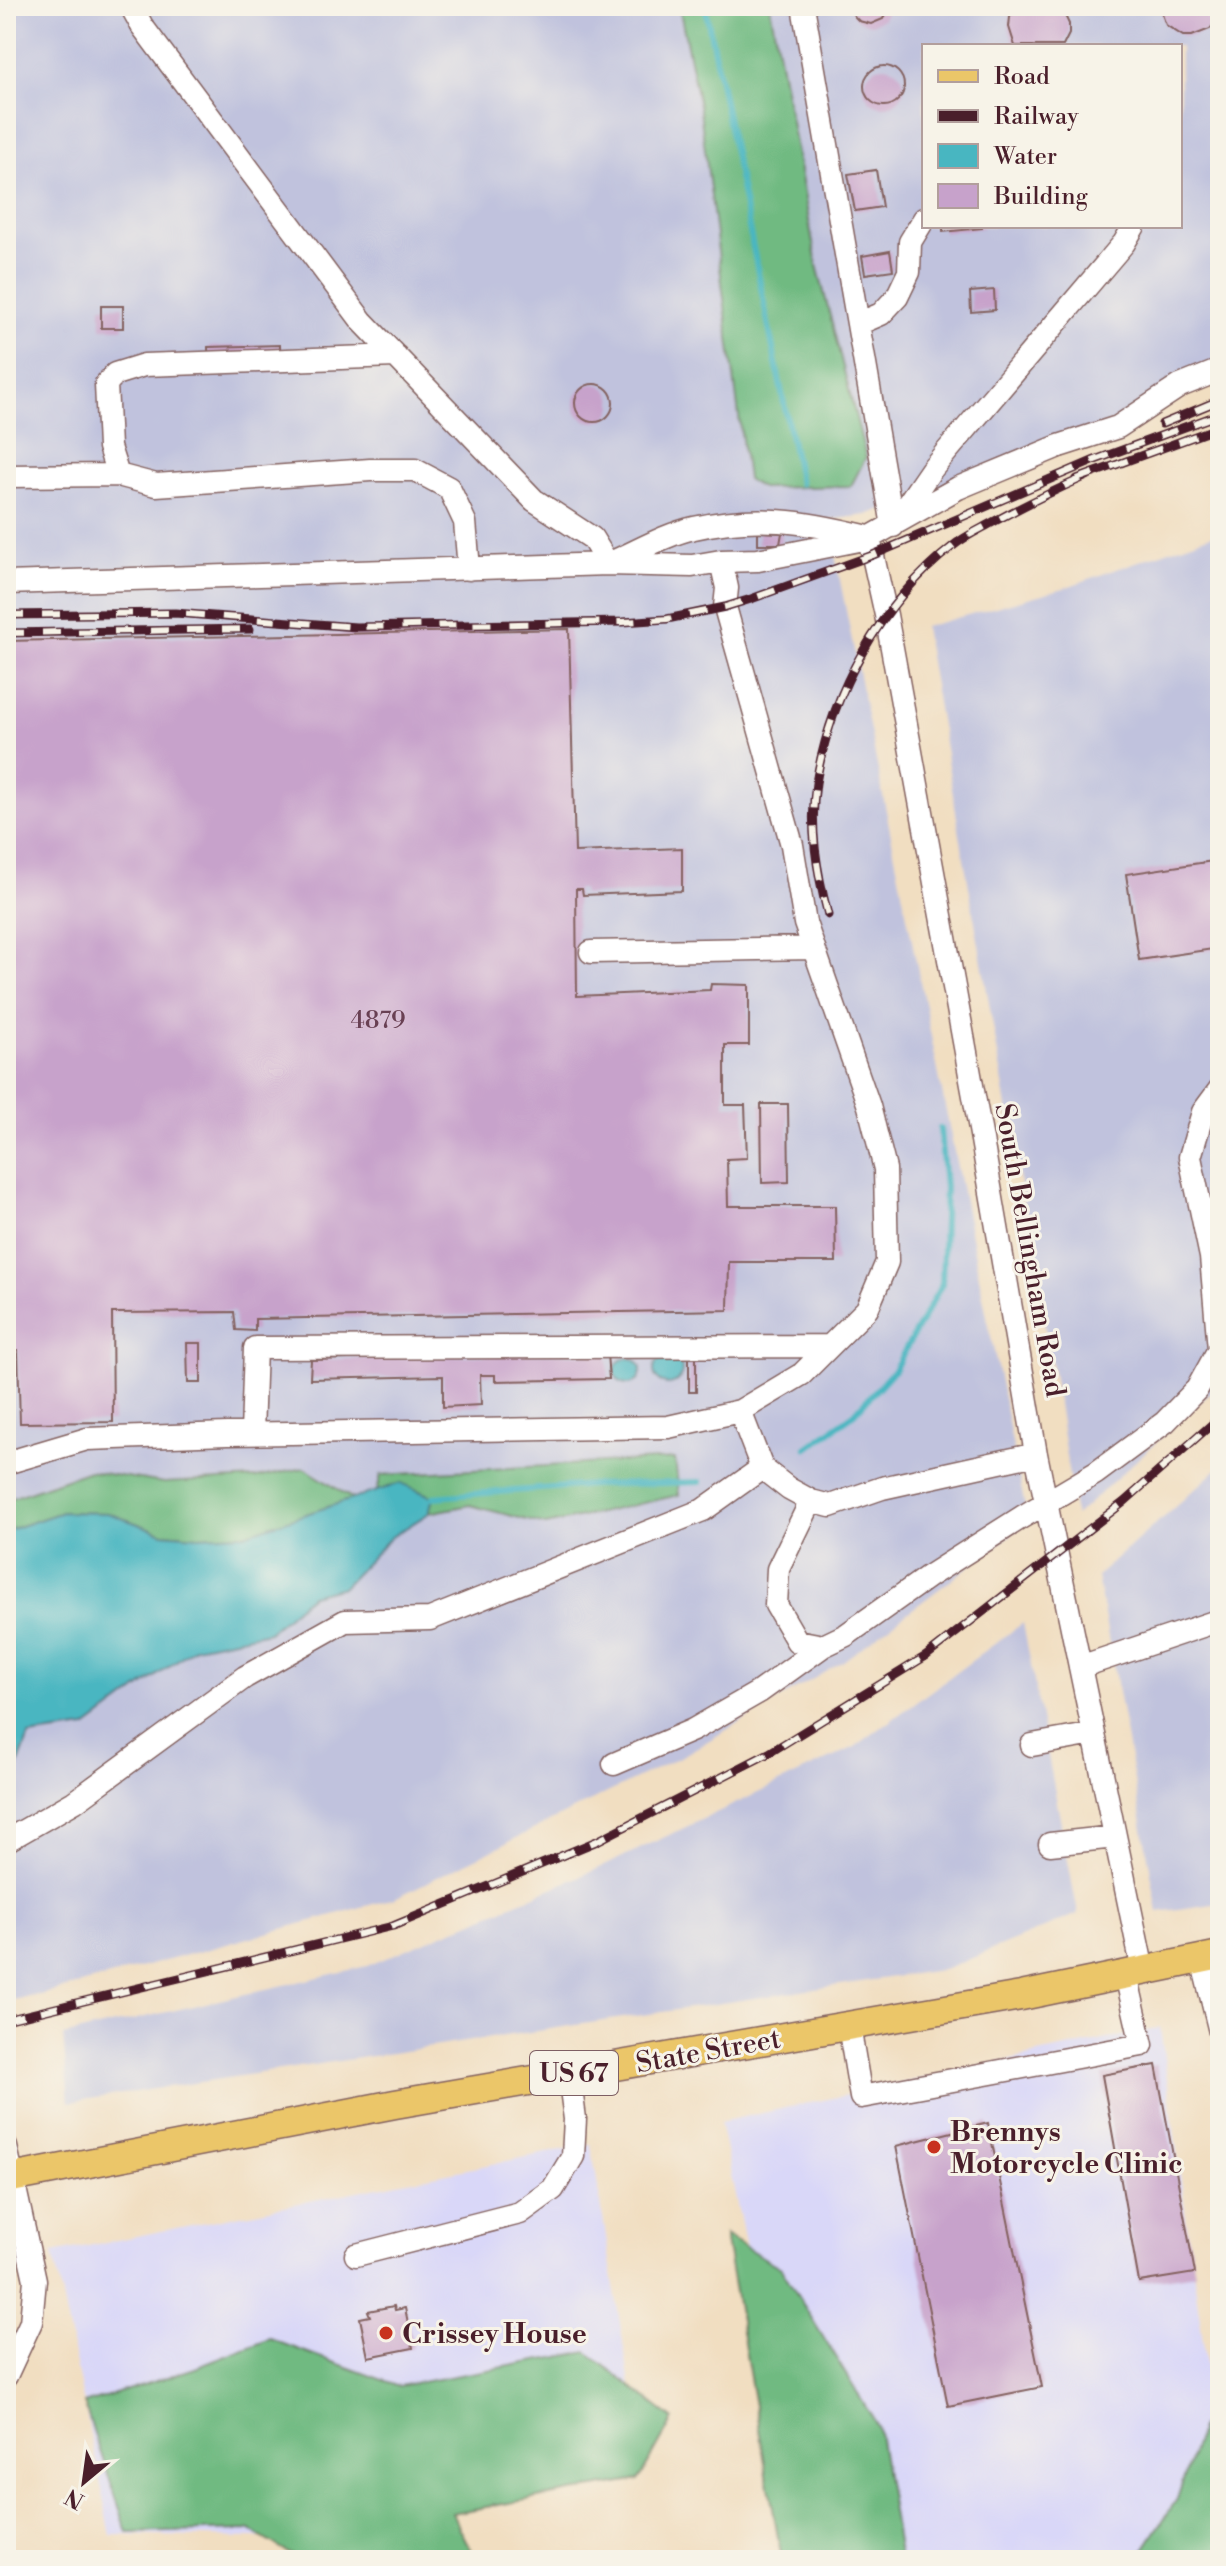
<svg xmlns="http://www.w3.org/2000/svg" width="1226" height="2566" viewBox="0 0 1226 2566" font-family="'Libre Bodoni',serif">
	<rect width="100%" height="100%" fill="#f7f3e8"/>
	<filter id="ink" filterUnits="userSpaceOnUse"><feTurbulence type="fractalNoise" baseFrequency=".0125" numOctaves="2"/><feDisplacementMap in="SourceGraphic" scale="16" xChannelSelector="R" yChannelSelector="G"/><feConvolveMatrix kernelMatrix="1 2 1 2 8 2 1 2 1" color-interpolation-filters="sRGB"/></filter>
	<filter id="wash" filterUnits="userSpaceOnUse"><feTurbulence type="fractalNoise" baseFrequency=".006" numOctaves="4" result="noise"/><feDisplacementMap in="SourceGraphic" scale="32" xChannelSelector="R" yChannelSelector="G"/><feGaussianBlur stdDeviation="1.8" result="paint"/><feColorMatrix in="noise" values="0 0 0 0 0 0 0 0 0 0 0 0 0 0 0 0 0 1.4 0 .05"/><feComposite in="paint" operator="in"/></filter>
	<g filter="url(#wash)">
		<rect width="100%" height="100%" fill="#f1dec1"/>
		<path fill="#d9d7f8" d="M 1160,2028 L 1220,2466 L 1220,2560 L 853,2560 L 789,2455 L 720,2122 Z
			M 591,2144 L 640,2447 L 428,2470 L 447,2542 L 111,2535 L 53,2253 Z"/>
		<path fill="#c0c2dd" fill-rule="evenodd" d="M 6,6 L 1220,6 L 1220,382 L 867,515 L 828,520 L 1028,1522 L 842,1662 L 684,1755 L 395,1898 L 41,1995 L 6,2001 ZM 924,46 L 1180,46 L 1180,226 L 924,226 Z
			M 1220,532 L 1220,1384 L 1075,1516 L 1056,1390 L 924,627 L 1064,588 Z
			M 1220,1467 L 1220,1903 L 1158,1912 L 1097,1576 Z
			M 1023,1623 L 1078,1914 L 946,1969 L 69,2102 L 63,2036 L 367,1966 L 595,1870 L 855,1747 Z"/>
		<path fill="#6fba81" stroke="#5c6c56" stroke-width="2" d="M 679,6 L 770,6 L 817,265 L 866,457 L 851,486 L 761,488 L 747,479 L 700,110 Z
			M 675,1459 L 679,1495 L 546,1525 L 470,1505 L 429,1513 L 432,1497 L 377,1491 L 381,1475 Z
			M 304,1468 L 353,1499 L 245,1534 L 198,1536 L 163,1533 L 108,1513 L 62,1512 L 6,1531 L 6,1500 L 89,1471 L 164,1483 L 256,1478 Z
			M 725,2235 L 781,2268 L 878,2427 L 900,2560 L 782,2560 Z
			M 270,2339 L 399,2386 L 587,2352 L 673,2419 L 639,2480 L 452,2513 L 476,2560 L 300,2560 L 249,2530 L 128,2533 L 84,2404 L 195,2368 Z
			M 1201,2426 L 1220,2451 L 1220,2560 L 1137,2560 L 1177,2499 Z"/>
		<path fill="#48b6c1" stroke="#496a76" stroke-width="2" d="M654 1370a14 14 0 1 1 28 0a14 14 0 1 1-28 0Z
			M615 1371a13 13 0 1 1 26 0a13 13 0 1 1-26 0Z
			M 401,1483 L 433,1497 L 429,1513 L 390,1538 L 343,1587 L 311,1595 L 269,1632 L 195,1647 L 86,1728 L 29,1736 L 9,1790 L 6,1792 L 6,1531 L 62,1512 L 108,1513 L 163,1533 L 198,1536 L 245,1534 Z"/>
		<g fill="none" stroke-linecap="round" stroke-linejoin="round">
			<path stroke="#48b6c1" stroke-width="6" d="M 705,6 L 800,484
				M 807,1448 L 854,1414 L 894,1370 L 942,1284 L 945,1187 L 940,1129
				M 433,1497 L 593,1485 L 700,1482"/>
		</g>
		<g id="blocks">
			<path fill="#c7a2cb" d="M 850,6 L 889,6 L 883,19 L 871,24 L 859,21 L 854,16 Z
				M 1018,6 L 1061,7 L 1069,24 L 1069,34 L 1063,46 L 1015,46 L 1009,27 L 1010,17 Z
				M 1159,6 L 1220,6 L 1216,22 L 1210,29 L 1192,36 L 1183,36 L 1166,25 Z
				M864 86a20 20 0 1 1 40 0a20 20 0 1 1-40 0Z
				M 876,170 L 882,207 L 855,211 L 848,174 Z
				M 943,226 L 982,226 L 982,228 L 943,232 Z
				M 890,251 L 893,270 L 865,274 L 862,256 Z
				M 994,290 L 995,310 L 971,312 L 970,292 Z
				M 101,306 L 123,306 L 123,328 L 101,328 Z
				M 280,345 L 281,371 L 209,372 L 208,347 Z
				M575 403a19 19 0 1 1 38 0a19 19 0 1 1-38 0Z
				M 758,532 L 782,533 L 780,544 L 758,544 Z
				M 569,629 L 575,852 L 682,848 L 682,891 L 583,895 L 582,889 L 576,889 L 577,996 L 710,990 L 711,984 L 749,985 L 749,1045 L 725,1045 L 725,1105 L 745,1105 L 747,1158 L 727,1159 L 728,1206 L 835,1206 L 836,1262 L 729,1262 L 728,1310 L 255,1319 L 255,1331 L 236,1330 L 234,1312 L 112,1313 L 113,1422 L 20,1423 L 18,1350 L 6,1350 L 6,641 Z
				M 1220,860 L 1220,948 L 1139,960 L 1126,874 Z
				M 761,1104 L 788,1104 L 789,1182 L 762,1183 Z
				M 187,1343 L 201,1343 L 201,1383 L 188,1383 Z
				M 537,1354 L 607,1354 L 609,1379 L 495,1381 L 495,1375 L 480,1375 L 481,1405 L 443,1407 L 443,1376 L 310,1379 L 311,1360 Z
				M 689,1354 L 696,1354 L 696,1392 L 689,1392 Z
				M 1156,2065 L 1195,2273 L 1139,2282 L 1102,2075 Z
				M 988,2123 L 1042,2387 L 948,2406 L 896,2146 Z
				M 394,2306 L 395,2310 L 405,2308 L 413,2348 L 368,2357 L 360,2318 L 370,2316 L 368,2311 Z"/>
		</g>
	</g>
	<g filter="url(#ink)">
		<use href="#blocks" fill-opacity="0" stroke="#846260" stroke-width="2"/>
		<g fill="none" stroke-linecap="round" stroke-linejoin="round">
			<defs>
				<path id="minor" d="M 131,6 L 142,26 L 362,321 L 534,500 L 592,538 L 608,564 C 634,553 666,534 694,528 C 755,514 804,521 864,536
					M 803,6 L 893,526
					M 858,324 L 881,314 L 897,297 L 909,272 L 910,242 L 924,219
					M 396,356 L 144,365 L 115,374 L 106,384 L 109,447 L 118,475 L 156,485 L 370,470 L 415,470 L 449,488 L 465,522 L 469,569
					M 6,476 L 118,475
					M 896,521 L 931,470 L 1124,243 L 1134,226
					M 869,538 L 886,615 L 982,1140 L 1036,1454 L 1143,1971
					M 6,583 L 608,564 L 692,566 L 721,561 L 758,560 L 869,538 L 958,488 L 1059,446 L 1118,427 L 1180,386 L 1220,370
					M 591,952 L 814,948
					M 740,1411 L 762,1468 L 789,1489 L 811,1501 L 830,1506 L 882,1488 L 1036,1454
					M 252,1433 L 255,1348 L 830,1346
					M 6,1463 L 87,1439 L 227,1434 L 668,1427 L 740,1411 L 802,1374 L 867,1309 L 887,1262 L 885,1169 L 869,1106 L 805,923 L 792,845 L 725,607 L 727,588 L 721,561
					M 811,1501 L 778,1569 L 776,1605 L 797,1641 L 823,1646
					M 1080,1667 L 1220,1620
					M 1032,1745 L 1094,1734
					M 614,1764 L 693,1730 L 759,1692 L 823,1646 L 846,1635 L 929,1576 L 1022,1517 L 1096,1473 L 1165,1422 L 1197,1389 L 1219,1349 L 1211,1257 L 1190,1157 L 1203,1112 L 1220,1089
					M 6,1841 L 74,1802 L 245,1677 L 345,1621 L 430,1619 L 703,1510 L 762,1468
					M 1050,1844 L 1115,1837
					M 1202,1959 L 1220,2032
					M 849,2026 L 861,2097 L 1142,2045 L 1126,1975
					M 6,2147 L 35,2280 L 31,2322 L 6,2376
					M 356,2255 L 520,2213 L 553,2189 L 573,2156 L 575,2119 L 569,2074"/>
				<path id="major" d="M 6,2179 L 395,2104 L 1021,1996 L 1220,1955"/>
			</defs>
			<use href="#minor" stroke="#846260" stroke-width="25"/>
			<use href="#major" stroke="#846260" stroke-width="31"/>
			<use href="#minor" stroke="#fff" stroke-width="22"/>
			<use href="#major" stroke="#ebc669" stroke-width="28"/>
			<defs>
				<path id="rail" d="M 1162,424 L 1220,400
					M 1077,479 L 1220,427
					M 6,615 L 175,613 L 356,627 L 623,622 L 667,619 L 725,607 L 751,599 L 873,555 L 1095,460 L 1220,414
					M 6,633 L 250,629
					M 828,915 C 817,872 809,827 816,783 C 831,692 880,603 953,546 C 965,536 981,529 995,521 C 1025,505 1055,490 1087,476
					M 6,2020 L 393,1926 L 597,1841 L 769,1753 L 926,1656 L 1124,1502 L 1220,1417"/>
			</defs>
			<use href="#rail" stroke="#4a1f2b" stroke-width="9"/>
			<use href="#rail" stroke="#f7f3e8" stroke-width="6" stroke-dasharray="18" stroke-linecap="butt"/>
		</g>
	</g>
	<g fill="#c8321e" stroke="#f7f3e8" stroke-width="3">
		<circle cx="934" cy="2147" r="8"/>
		<circle cx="386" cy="2333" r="8"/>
	</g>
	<g text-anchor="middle" stroke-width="6" stroke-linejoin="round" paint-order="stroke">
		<g font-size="24" fill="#694053">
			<text x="378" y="1028">4879</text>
		</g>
		<rect fill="#f7f3e8" stroke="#7e5f64" stroke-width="2" x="530" y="2051" width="88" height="44" rx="6"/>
		<g font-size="26" font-weight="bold" fill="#4a1f2b">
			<text x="574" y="2082">US 67</text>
		</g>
		<g font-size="28" fill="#4a1f2b" stroke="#f7f3e8">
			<text transform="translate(1031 1250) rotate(80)" y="10">South Bellingham Road</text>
			<text transform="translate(708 2050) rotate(-10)" y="10">State Street</text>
		</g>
		<g font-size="28" font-weight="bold" fill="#4a1f2b" stroke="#f7f3e8" text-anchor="start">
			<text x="950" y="2141">Brennys<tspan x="950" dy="32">Motorcycle Clinic</tspan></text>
			<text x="402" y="2343">Crissey House</text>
		</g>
	</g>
	<rect width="1226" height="2566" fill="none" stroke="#f7f3e8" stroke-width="32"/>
	<rect x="922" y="44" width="260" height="184" fill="#f7f3e8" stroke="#b29e9c" stroke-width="2"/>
	<rect x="938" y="70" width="40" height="12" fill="#ebc669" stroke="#b29e9c" stroke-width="2"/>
	<text x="994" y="84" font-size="24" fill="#4a1f2b">Road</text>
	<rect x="938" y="110" width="40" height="12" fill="#4a1f2b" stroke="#b29e9c" stroke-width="2"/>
	<text x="994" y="124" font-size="24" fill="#4a1f2b">Railway</text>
	<rect x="938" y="144" width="40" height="24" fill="#48b6c1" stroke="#b29e9c" stroke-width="2"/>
	<text x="994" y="164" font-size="24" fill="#4a1f2b">Water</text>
	<rect x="938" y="184" width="40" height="24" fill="#c7a2cb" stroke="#b29e9c" stroke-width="2"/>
	<text x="994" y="204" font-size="24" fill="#4a1f2b">Building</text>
	<g transform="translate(84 2482) rotate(209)" stroke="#f7f3e8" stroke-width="6" paint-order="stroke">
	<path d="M0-6L14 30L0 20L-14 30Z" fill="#4a1f2b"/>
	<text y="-12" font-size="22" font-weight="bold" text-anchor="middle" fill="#4a1f2b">N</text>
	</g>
</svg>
